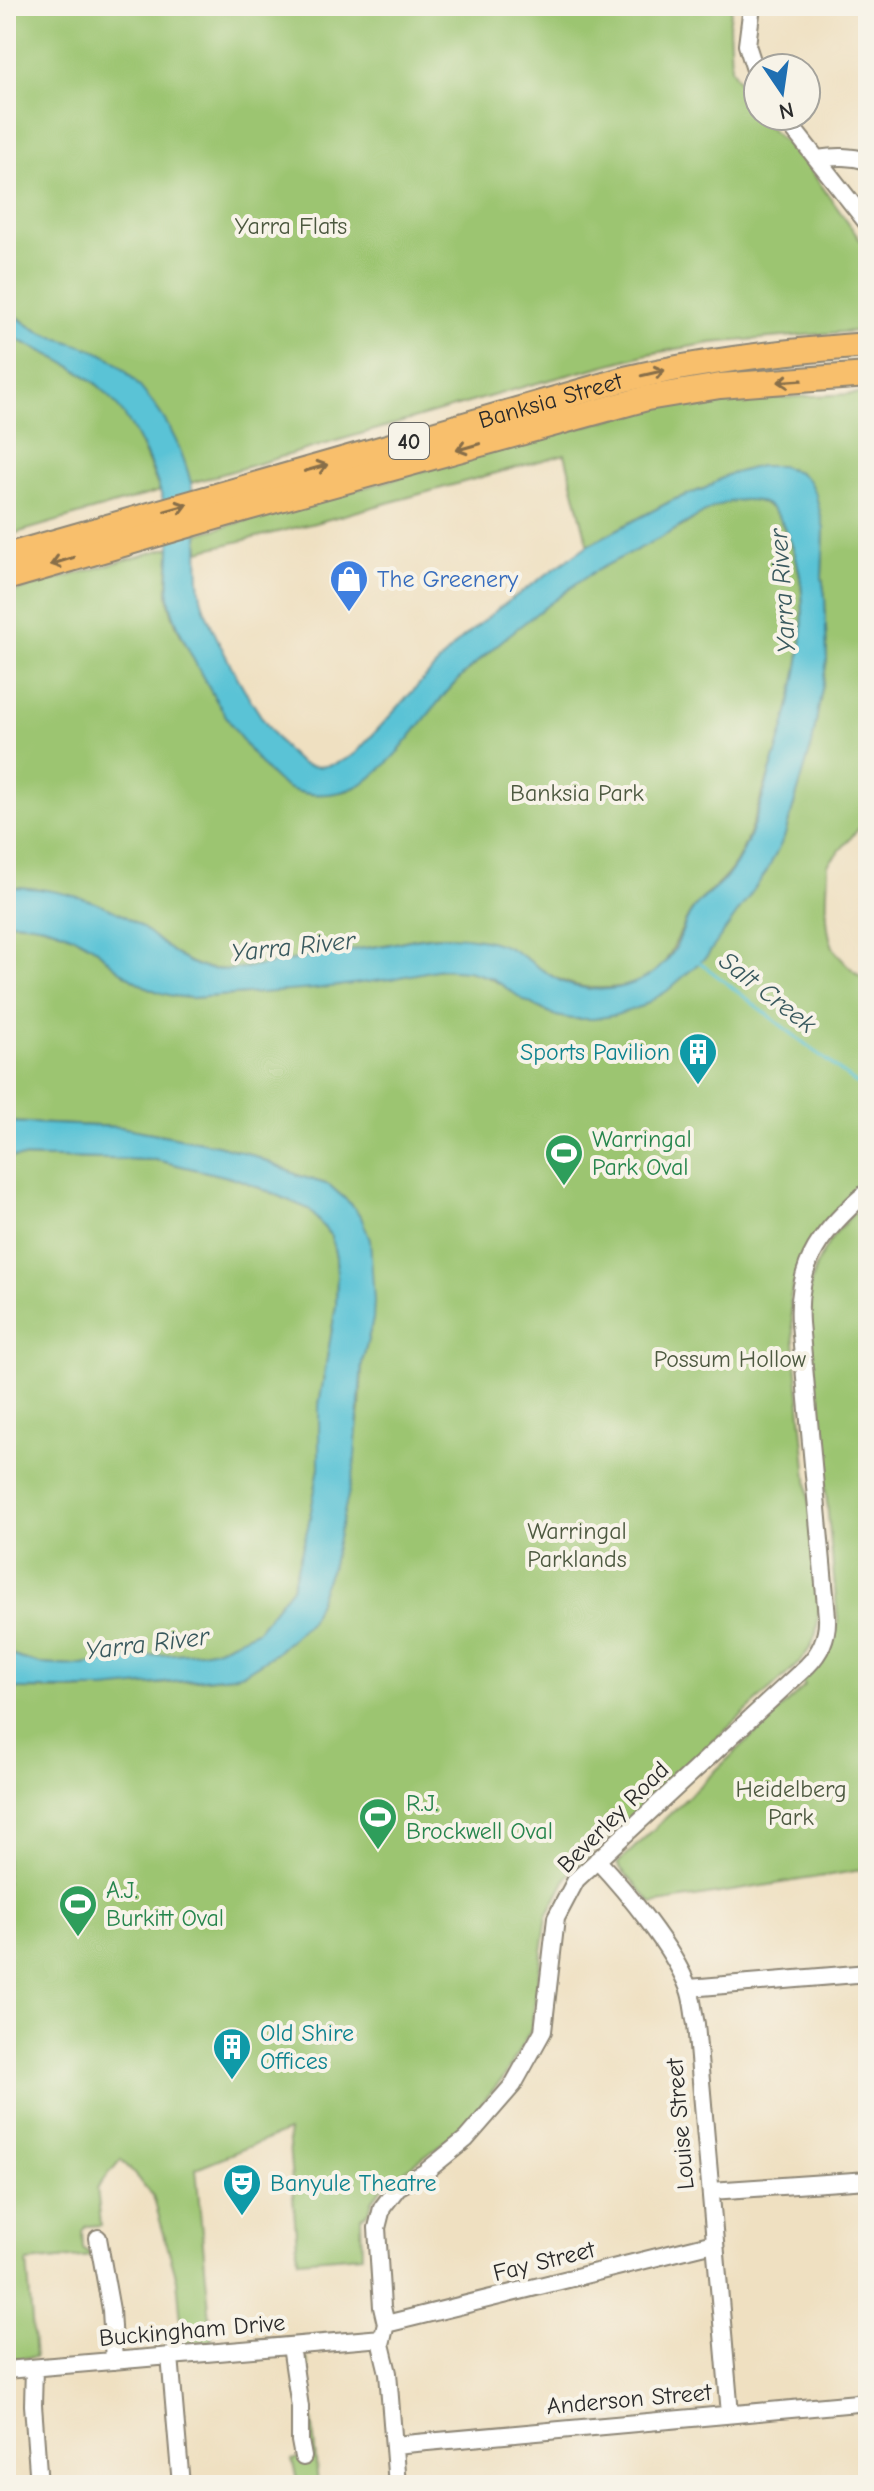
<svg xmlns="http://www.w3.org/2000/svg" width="874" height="2491" viewBox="0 0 874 2491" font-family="'Comic Neue',sans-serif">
	<rect width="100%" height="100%" fill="#f7f3e8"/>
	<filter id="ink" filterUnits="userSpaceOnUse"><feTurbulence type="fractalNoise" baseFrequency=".0125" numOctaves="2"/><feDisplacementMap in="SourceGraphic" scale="16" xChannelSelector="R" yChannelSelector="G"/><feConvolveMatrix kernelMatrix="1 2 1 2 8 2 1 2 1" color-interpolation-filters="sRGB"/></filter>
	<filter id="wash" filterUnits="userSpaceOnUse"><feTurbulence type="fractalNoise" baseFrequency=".006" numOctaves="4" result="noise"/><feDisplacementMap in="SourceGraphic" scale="32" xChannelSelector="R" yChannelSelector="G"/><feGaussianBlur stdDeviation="1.8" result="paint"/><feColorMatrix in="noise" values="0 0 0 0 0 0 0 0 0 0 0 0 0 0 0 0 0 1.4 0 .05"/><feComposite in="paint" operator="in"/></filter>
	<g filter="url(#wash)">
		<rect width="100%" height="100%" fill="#efe0c1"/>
		<path fill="#9cc571" stroke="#64784e" stroke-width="2" d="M 6,6 L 732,6 L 729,25 L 731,68 L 762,122 L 801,157 L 868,251 L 868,330 L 711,343 L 648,354 L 530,385 L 191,483 L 171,431 L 153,403 L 137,386 L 65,342 L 32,328 L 6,307 Z
			M 6,334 C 42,352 84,368 112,398 C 135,422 147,460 160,491 L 6,536 Z
			M 868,393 L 868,818 L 828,864 C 828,888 822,932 836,952 C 844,964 857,973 868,983 L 868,1179 C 849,1189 846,1199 833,1215 C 811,1243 797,1263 790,1299 L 819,1605 C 818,1631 816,1643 799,1663 L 568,1875 L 547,1916 L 531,2029 L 505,2076 L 457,2132 L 383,2187 L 372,2201 L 369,2212 L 361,2217 L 362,2255 L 298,2260 L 288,2131 L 196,2168 L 212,2341 L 183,2343 L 177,2279 L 153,2196 L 121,2159 L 97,2188 L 101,2225 L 86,2226 L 82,2231 L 83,2248 L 93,2256 L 27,2262 L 35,2357 L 6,2359 L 6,1686 L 18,1689 L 74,1690 L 159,1684 L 232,1676 L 245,1672 L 276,1653 L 310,1621 L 331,1568 L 345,1507 L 360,1410 L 362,1363 L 373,1319 L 361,1217 L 352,1205 L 329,1185 L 300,1176 L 250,1154 L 217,1145 L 120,1127 L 6,1122 L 6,922 C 38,922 67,930 95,948 C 101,953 107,960 113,965 C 138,985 160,997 192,998 C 249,994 305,990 362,982 C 395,978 430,966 464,970 C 500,975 523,1005 556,1015 C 575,1022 597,1017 616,1015 L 784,838 L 812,744 L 827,660 L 825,596 L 822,577 L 824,529 L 727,475 L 706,488 L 673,500 L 588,545 L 565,454 L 315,523 L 199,551 L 198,534 L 664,404 Z
			M 747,499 C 770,502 777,512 786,532 C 824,609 789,719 762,795 C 754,818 748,843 735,864 C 724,884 702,894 690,913 C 673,942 669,977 630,985 C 597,992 569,988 542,970 C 532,963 522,954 511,950 C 498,946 451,936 438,936 C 423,936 405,941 390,944 C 353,950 317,956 280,962 C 259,966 235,972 213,969 C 180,965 161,940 135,923 C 100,900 47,887 6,887 L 6,594 L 171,547 C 169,563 167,580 168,596 C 176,661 267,746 309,794 L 346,791 L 358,786 L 460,678 L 514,629 L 591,573 L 681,527 L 711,508 L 729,502 Z
			M 6,1157 L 156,1160 L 241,1180 L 309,1209 L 331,1236 L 336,1257 L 337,1274 L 336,1306 L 319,1405 L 319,1468 L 308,1527 L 292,1587 L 257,1631 L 216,1649 L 201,1652 L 134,1657 L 76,1666 L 40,1664 L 19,1658 L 6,1651 Z
			M 868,1199 L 868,1869 L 652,1904 L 617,1864 L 805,1686 L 802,1682 C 822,1665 835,1648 838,1621 L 808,1299 C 813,1254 837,1229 868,1199 Z
			M 298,2358 L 307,2358 L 318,2485 L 285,2485 L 297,2480 L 292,2460 L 308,2456 Z"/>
		<path fill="#5ac3d6" stroke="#427780" stroke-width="2" d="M 6,307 C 15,315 24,324 35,329 C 57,340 81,344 103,354 C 125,364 160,410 171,431 C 185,457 194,489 197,518 C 200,544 196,571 201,597 C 207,628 276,756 305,765 C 322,770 342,763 356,753 L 458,642 L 499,608 L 588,545 L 673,500 L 706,488 L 727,475 L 759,466 L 781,466 L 798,472 L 809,481 L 816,495 L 824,529 L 822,577 L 825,596 L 827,660 L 812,744 L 784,838 L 767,871 L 707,956 L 667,991 L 642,1006 L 616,1015 L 594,1019 L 572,1019 L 556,1016 L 525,1001 L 492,978 L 467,971 L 441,969 L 391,979 L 315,989 L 192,998 C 160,997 138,985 113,965 C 107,960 101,953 95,948 C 67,930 38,922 6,922 L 6,887 C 51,887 103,899 140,926 C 163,943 181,964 210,969 C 233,972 258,966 281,962 C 315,956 351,950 386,945 C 405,941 425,936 444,936 C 468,936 492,939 513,950 C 534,962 551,980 574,986 C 613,996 656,983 676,947 C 681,936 684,924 690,914 C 698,899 712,893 723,881 C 747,857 760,806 770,773 C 795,695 824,597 781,521 C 772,505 761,499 743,500 C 718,501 699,516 678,528 C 651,544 622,556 594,572 C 581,579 568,590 556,599 C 524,622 493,647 464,674 C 430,706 407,750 369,779 C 348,795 314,799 290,789 C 253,775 179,643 170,603 C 166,584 171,564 170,544 C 169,500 143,438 115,403 C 89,369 43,353 6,334 Z
			M 6,1122 L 120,1127 L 217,1145 L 250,1154 L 300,1176 L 329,1185 L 352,1205 L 361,1217 L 370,1240 L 374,1301 L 373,1319 L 362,1363 L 354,1470 L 331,1568 L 310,1621 L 276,1653 L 244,1673 L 232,1676 L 105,1689 L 18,1689 L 6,1686 L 6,1651 L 19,1658 L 40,1664 L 76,1666 L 134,1657 L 201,1652 L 216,1649 L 257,1631 L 292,1587 L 308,1527 L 319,1468 L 319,1405 L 336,1306 L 337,1274 L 336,1257 L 331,1236 L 309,1209 L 241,1180 L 156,1160 L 6,1157 Z"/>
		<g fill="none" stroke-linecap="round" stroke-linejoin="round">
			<path stroke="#5ac3d6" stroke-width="3" d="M 698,961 L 857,1084 L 868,1086"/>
		</g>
	</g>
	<g filter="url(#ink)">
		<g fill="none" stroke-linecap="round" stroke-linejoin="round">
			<defs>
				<path id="minor" d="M 752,6 L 747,45 L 758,79
					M 783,116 L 868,224
					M 817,159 C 836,156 850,156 868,161
					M 597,1860 C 626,1891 673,1948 688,1987 C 693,1998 693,2012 696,2024 L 730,2414
					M 689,1988 L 868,1973
					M 711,2191 L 868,2180
					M 98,2238 L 111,2310 L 114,2361
					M 386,2324 L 714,2243
					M 291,2346 L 300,2407 L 300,2441 L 303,2457
					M 170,2356 L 181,2485
					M 34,2368 L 33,2405 L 39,2485
					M 6,2370 L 382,2338
					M 394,2445 L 868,2402
					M 397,2485 L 388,2373 L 381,2344 L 386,2324 L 382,2307 L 377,2228 L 382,2208 L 398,2187 L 424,2173 L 466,2139 L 513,2085 L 543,2031 L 556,1918 L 576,1880 L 807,1666 C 821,1652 828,1637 827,1617 L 800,1323 C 796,1261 823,1230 868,1191"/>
				<g id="highway">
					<path id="s1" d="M 6,556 L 625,379 C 706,360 785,351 868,345"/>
					<path d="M 6,578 L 247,508 L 647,398 L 720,386 L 868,375"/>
				</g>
			</defs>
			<use href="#minor" stroke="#8d8676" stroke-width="20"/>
			<use href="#highway" stroke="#8d8676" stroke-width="28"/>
			<use href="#minor" stroke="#fff" stroke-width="16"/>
			<use href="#highway" stroke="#f8bf6c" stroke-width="24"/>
		</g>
		<defs><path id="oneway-shaft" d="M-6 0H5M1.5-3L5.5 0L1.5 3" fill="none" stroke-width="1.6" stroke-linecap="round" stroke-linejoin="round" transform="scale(2)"/></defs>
		<g stroke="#876e48">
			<use href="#oneway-shaft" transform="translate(653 373) rotate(-13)"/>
			<use href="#oneway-shaft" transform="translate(790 381) rotate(176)"/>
			<use href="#oneway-shaft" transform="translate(468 447) rotate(164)"/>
			<use href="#oneway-shaft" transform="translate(316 468) rotate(-16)"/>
			<use href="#oneway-shaft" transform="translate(176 508) rotate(-16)"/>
			<use href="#oneway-shaft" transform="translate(62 561) rotate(163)"/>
		</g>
	</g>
	<defs>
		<symbol id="shop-pin" viewBox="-11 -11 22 30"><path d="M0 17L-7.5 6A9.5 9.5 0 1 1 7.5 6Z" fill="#3f7fe0" stroke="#f7f3e8"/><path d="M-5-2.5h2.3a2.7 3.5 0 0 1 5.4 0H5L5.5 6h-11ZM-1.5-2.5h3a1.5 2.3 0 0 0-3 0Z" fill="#fff"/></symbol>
		<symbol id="building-pin" viewBox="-11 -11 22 30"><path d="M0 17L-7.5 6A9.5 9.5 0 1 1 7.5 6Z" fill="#0f9aa8" stroke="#f7f3e8"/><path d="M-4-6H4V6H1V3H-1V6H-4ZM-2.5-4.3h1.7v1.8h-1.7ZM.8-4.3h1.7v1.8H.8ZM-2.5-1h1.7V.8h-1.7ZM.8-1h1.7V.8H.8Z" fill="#fff"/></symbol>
		<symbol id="stadium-pin" viewBox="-11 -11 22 30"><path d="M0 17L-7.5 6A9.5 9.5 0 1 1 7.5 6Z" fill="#2e9e5b" stroke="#f7f3e8"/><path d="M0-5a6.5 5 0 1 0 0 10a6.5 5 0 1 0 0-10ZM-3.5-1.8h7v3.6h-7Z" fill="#fff"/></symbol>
		<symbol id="theatre-pin" viewBox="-11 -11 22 30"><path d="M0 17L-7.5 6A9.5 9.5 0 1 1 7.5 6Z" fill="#0f9aa8" stroke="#f7f3e8"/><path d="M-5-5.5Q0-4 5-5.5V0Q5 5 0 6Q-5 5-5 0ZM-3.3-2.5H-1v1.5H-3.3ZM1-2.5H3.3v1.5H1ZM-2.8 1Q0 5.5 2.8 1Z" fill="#fff"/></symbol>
	</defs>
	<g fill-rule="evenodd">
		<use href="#shop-pin" x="327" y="557" width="44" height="60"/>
		<use href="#building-pin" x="676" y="1030" width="44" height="60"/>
		<use href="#stadium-pin" x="542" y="1131" width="44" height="60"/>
		<use href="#stadium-pin" x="356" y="1795" width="44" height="60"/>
		<use href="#stadium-pin" x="56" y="1882" width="44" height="60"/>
		<use href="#building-pin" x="210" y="2025" width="44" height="60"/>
		<use href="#theatre-pin" x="220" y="2161" width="44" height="60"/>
	</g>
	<g text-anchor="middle" stroke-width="8" stroke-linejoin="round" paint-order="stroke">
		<rect fill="#f7f3e8" stroke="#686764" stroke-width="2" x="389" y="423" width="40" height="36" rx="6"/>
		<g font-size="22" font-weight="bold" fill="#2b2b2b">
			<text x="409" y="449">40</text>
		</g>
		<g font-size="24" fill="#4d5940" stroke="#f7f3e8">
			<text x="291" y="234">Yarra Flats</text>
			<text x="577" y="801">Banksia Park</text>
			<text x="730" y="1367">Possum Hollow</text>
			<text x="577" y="1539">Warringal<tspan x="577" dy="28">Parklands</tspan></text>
			<text x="791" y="1797">Heidelberg<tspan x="791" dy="28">Park</tspan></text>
		</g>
		<g font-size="24" fill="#2b2b2b" stroke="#f7f3e8">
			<text dy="8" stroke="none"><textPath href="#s1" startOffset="566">Banksia Street</textPath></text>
			<text transform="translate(613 1817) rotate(-45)" y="8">Beverley Road</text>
			<text transform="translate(680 2124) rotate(-95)" y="8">Louise Street</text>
			<text transform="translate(544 2261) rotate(-14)" y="8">Fay Street</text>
			<text transform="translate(192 2330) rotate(-5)" y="8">Buckingham Drive</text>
			<text transform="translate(629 2399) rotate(-5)" y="8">Anderson Street</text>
		</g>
		<g font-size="24" fill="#366cbe" stroke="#f7f3e8" text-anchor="start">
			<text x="377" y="587">The Greenery</text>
		</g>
		<g font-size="24" fill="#0d838f" stroke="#f7f3e8" text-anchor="start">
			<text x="670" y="1060" text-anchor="end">Sports Pavilion</text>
			<text x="260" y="2041">Old Shire<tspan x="260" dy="28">Offices</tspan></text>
			<text x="270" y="2191">Banyule Theatre</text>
		</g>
		<g font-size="24" fill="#27864d" stroke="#f7f3e8" text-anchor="start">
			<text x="592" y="1147">Warringal<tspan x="592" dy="28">Park Oval</tspan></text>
			<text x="406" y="1811">R.J.<tspan x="406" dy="28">Brockwell Oval</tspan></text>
			<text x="106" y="1898">A.J.<tspan x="106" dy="28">Burkitt Oval</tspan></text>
		</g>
		<g font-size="26" font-style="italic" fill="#39595e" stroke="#f7f3e8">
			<text transform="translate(782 591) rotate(-94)" y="9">Yarra River</text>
			<text transform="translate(293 946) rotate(-6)" y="9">Yarra River</text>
			<text transform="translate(768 992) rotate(38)" y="9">Salt Creek</text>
			<text transform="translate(147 1643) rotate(-7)" y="9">Yarra River</text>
		</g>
	</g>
	<rect width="874" height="2491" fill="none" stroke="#f7f3e8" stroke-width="32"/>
	<g transform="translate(782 92) rotate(167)"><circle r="38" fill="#f7f3e8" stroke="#a5a39c" stroke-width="2"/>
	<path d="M0-6L14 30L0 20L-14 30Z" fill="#1f6fb2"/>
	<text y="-12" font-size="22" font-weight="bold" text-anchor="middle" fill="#2b2b2b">N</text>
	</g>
</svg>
